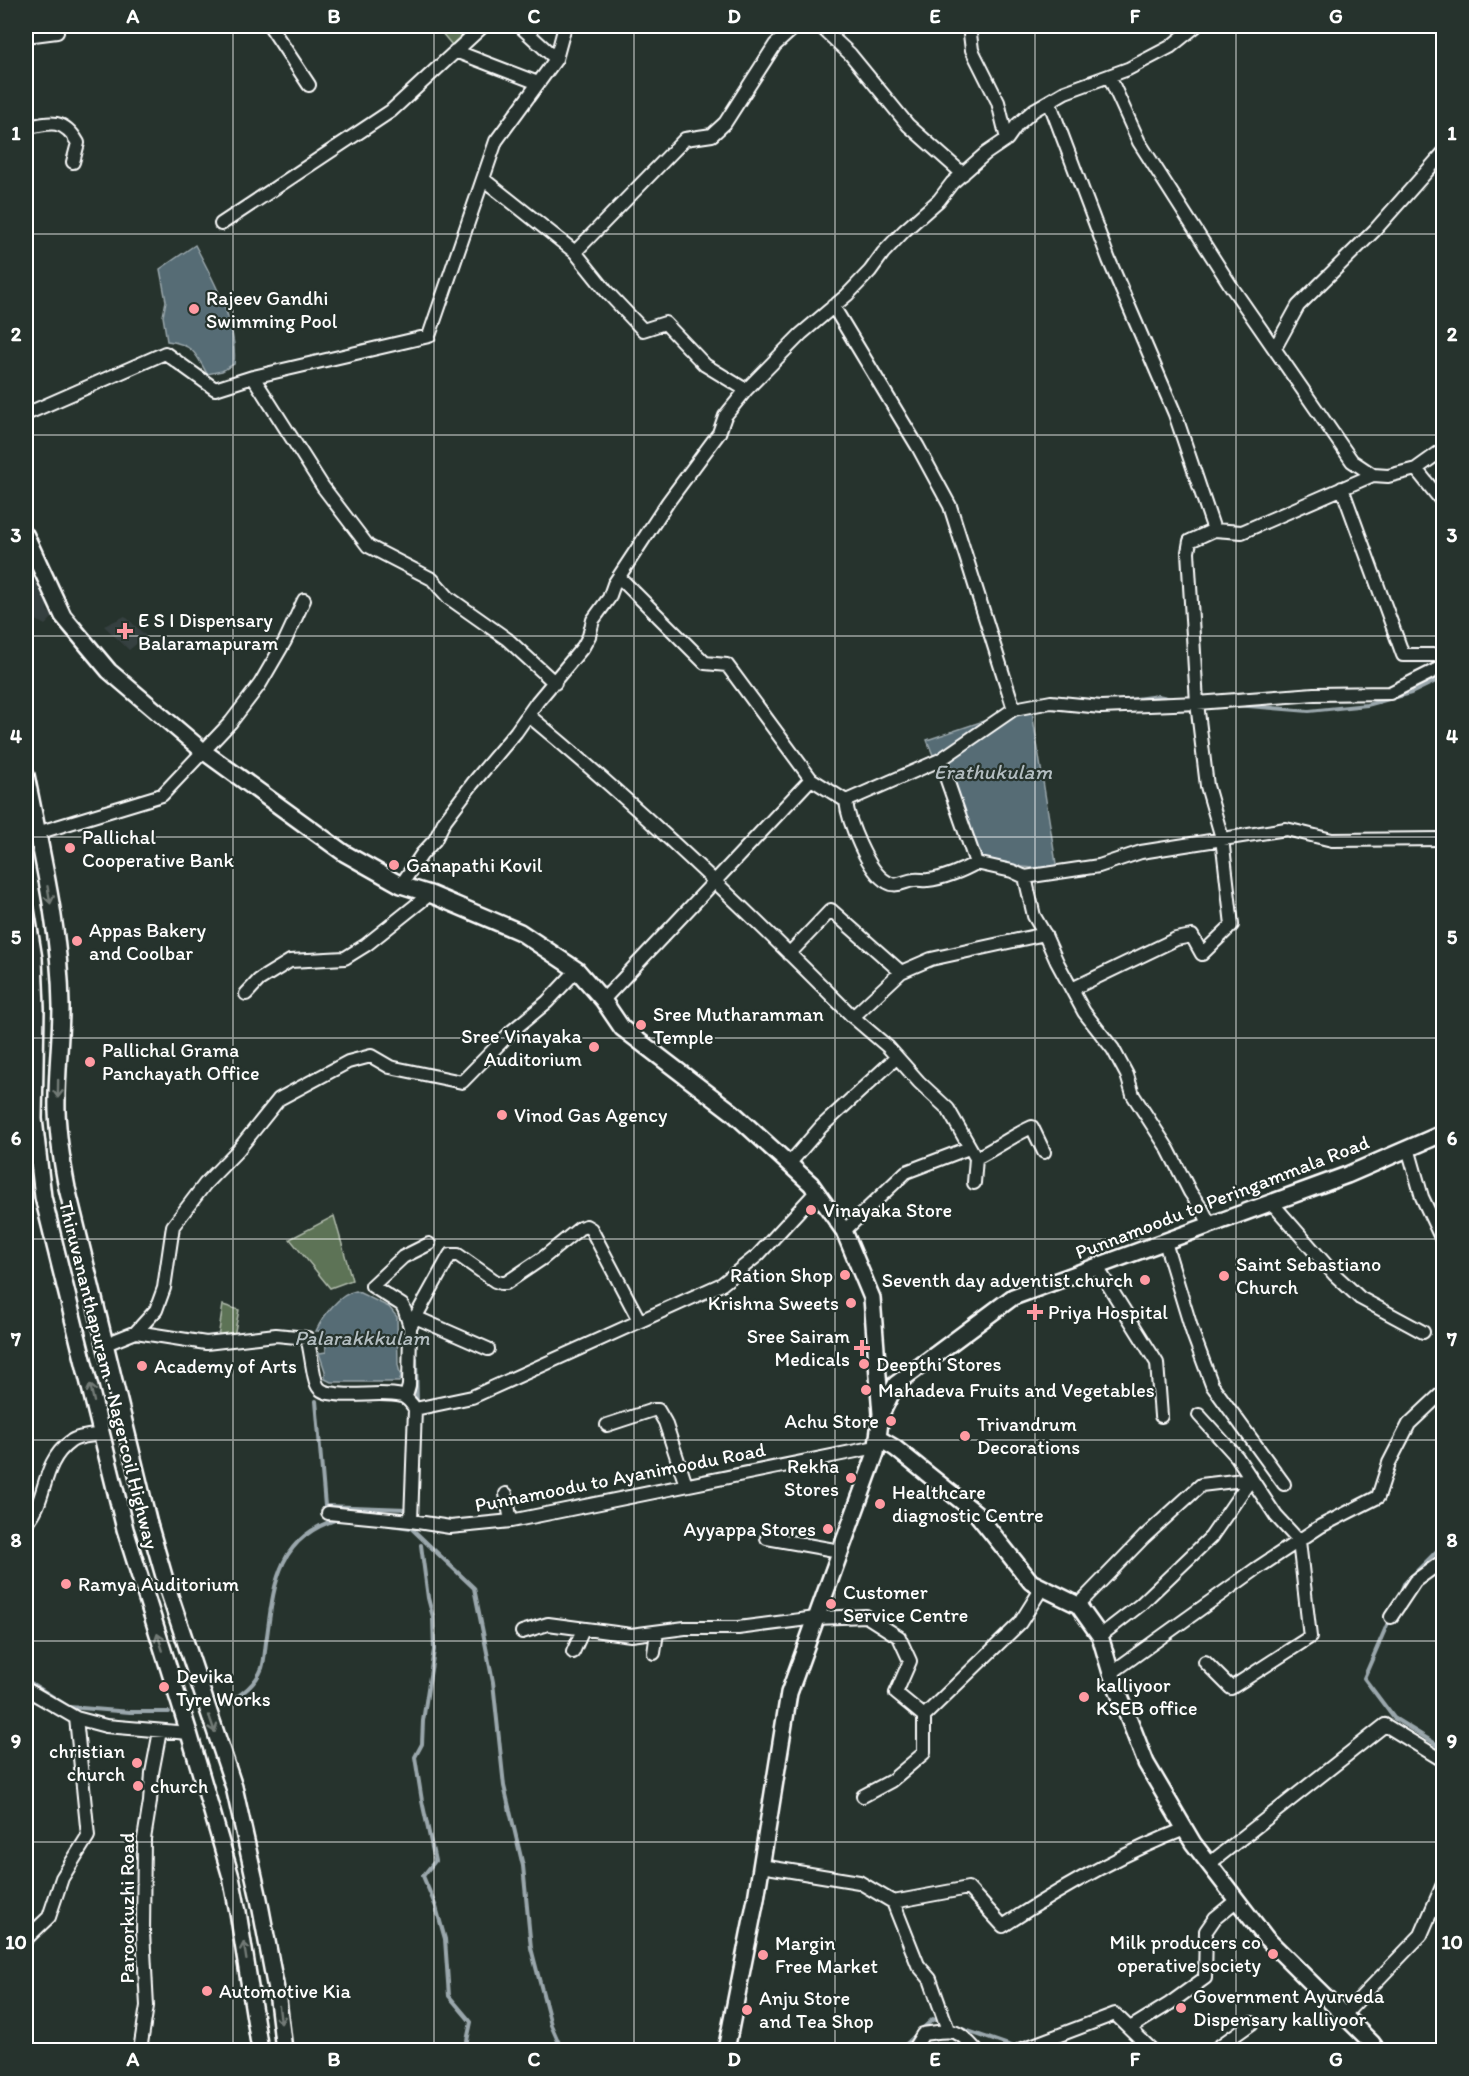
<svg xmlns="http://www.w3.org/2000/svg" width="1469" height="2076" viewBox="0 0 1469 2076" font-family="Itim,sans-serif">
	<rect width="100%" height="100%" fill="#26332d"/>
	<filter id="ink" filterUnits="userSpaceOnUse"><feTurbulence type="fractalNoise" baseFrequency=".0167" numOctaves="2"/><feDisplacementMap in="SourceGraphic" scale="12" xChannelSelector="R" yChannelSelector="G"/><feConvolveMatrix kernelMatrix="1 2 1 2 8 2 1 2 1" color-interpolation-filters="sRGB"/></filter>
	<g filter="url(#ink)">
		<path fill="#363f3f" d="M 29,569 L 47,605 L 47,610 L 53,617 L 45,625 L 36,620 L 26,621 L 26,571 Z
			M 125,616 L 146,636 L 129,650 L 104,626 Z"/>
		<path fill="#5d7356" stroke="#aeb9aa" stroke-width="1.5" d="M 436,26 L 487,26 L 457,51 Z
			M 334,1216 L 352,1280 L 330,1288 L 290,1239 Z
			M 223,1305 L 239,1310 L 234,1336 L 218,1338 Z"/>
		<path fill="#566c74" stroke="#9aa7ac" stroke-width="1.5" d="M 195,245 C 214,281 238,323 234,364 L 222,371 L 207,374 C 196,353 192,344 167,341 L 163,316 L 166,301 L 160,269 Z
			M 1031,705 L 1057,870 L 976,863 L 927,740 Z
			M 356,1291 L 389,1307 L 397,1317 L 398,1365 L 401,1377 L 399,1382 L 331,1382 L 325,1379 L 325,1371 L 319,1353 L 326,1352 L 325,1331 L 316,1331 C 323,1316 339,1294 356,1291 Z"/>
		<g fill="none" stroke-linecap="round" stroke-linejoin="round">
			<path stroke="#9aa7ac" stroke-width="4" d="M 1129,700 L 1158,696 L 1172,699
				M 1236,705 L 1309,711 L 1367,705 L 1411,693 L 1444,677
				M 416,1358 L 417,1405
				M 316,1401 L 325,1506 L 407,1509
				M 390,1525 L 411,1528 L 474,1588 L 493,1682 L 504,1786 L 523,1866 L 531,1948 L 551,2025 L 562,2050
				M 421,1545 L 428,1598 L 433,1617 L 434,1650 L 423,1721 L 422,1744 L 415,1757 L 422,1801 L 435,1861 L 423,1876 L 436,1907 L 445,1939 L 449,1996 L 471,2022 L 465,2050
				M 1400,1594 L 1404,1584 L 1444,1544
				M 1390,1618 L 1364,1678 L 1394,1718 L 1444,1749
				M 26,1680 L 69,1707 L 130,1712 L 169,1712
				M 223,1706 C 238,1696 255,1687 262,1668 C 265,1659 265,1646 267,1636 C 274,1583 278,1537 338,1519
				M 959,2028 L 1014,2047 L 1014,2050
				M 900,2050 L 933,2019 L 943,2023"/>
			<defs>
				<path id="minor" d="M 270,26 L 309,85
					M 520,26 L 556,59
					M 820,26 L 850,54 L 908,125 L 963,174
					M 969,26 L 972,50 L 998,102 L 1007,139
					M 26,36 L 57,32 L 56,26
					M 455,51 L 538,83
					M 1109,76 L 1139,142 L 1231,286 L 1352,461 L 1373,475 L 1388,476 L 1416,469 L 1444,449
					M 1049,101 L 1109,260 L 1175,414 L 1214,530
					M 26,128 C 50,122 64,118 78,143 L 73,162
					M 483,179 L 575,252 L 607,292 L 643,330 L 665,323 L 705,365 L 746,390
					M 221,224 L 391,111 L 483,26
					M 575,252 L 685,139 L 712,135 L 725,123 L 775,45 L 796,26
					M 833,306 L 918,447 L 950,506 L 1014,709 L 1051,702 L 1101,707 L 1197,703 L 1314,694 L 1390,693 L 1444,666
					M 1275,348 L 1298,306 L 1375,230 L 1444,152
					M 253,377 L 323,487 L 368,546 L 432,579 L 449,598 L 507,639 L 555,683
					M 26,414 L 165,353 L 215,389 L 253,377 L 429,336 L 496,141 L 556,59 L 565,26
					M 1416,469 L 1444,504
					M 1342,488 L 1403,655 L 1444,655
					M 619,577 L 705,663 L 727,665 L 811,779 L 846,801 L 940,760 L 1014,709
					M 528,715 C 642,809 749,912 853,1017 L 901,972 L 931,959 L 1045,934
					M 940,760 L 976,863
					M 846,801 C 848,821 868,872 887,882 C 897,888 904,881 914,880 C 919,879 924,881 928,880 C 942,879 964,870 976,863 L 1012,871 L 1025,877 L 1034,916 L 1044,933 L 1057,962 L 1084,1012 L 1113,1049 L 1127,1075 L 1133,1095 L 1168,1149 L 1190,1192 L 1203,1211 L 1210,1225
					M 37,833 L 162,795 L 231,722 L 260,684 L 285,641 L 304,600
					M 1025,877 L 1099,866 L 1141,852 L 1286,829 L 1332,840 L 1444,839
					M 401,885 L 422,854 L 435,840 L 445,820 L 473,783 L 516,732 L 537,702 L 583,647 L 589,636 L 593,620 L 609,598 L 614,584 L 668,502 L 719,433 L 725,416 L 746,390 L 801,334 L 847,295 L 870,271 L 883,253 L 904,231 L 939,200 L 952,183 L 985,154 L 1007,139 L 1017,125 L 1034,110 L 1065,92 L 1128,69 L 1170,47 L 1196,26
					M 789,954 L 831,910 L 901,972
					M 1072,989 L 1176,939 L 1192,936 L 1202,954 L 1232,925 L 1222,838 L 1207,786 L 1197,703 L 1188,552 L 1190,541 L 1214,530 L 1242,532 L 1373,475
					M 246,994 L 259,980 L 290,961 L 345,958 L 366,945 L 430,894
					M 603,1000 L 811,779
					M 853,1017 L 888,1047 L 919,1082 L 948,1109 L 976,1158 C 996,1148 1012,1136 1032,1127 L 1044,1152
					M 1408,1148 L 1422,1197 L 1444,1244
					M 789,1164 L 821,1127 L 897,1057
					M 974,1183 L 976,1158
					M 1272,1203 L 1334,1274 L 1360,1298 L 1423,1332
					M 844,1231 L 906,1172 L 969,1148
					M 1165,1242 L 1193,1334 L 1212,1385 L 1284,1484
					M 1097,1267 L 1157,1363 L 1161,1416
					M 415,1317 L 488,1349
					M 410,1327 L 450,1255 L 458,1255 L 495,1281 L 501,1283 L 506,1283 L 543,1258 L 580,1228 L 586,1226 L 591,1229 L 639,1320
					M 136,1332 L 156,1310 L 164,1288 L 173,1226 L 205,1184 L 238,1150 L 279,1099 L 348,1062 L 371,1056 L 390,1067 L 462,1082 L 512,1031 L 547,1002 L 577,970
					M 106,1344 L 136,1332 L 206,1343 L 276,1335 L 307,1338 C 311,1349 313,1382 319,1388 C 323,1393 330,1393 336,1394 C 357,1397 382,1391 402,1396 C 407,1398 412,1404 415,1409 L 411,1521 L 450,1527 L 511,1521 L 876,1447
					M 403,1396 L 407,1393 L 409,1386 L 410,1327 L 405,1311 L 402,1305 L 372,1286 L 403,1257 L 429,1244
					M 415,1409 L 472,1397 L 722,1284 L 758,1255 L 816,1192
					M 1199,1415 L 1237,1457 L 1276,1516 L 1299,1541 L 1310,1637 L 1231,1688 L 1205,1662
					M 607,1425 L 653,1410 L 658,1410 L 665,1422 L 686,1485
					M 506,1494 L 511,1521
					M 328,1513 L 411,1521
					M 26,1523 C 48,1501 40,1464 70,1442 C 77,1436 92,1436 101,1434
					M 767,1538 L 840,1551
					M 1078,1605 L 1144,1537 L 1201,1485 L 1251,1479
					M 1391,1617 L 1415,1581 L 1444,1560
					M 522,1632 L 548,1624 L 631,1635 L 685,1628 L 738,1628 L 816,1618 L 866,1616 L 899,1637 L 910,1661 L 896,1693 L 924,1716 L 924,1753 L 891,1781 L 863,1796
					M 1100,1636 L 1140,1605 L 1211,1537 L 1251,1479
					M 573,1652 L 583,1630
					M 654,1653 L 657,1632
					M 1111,1673 L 1256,1569 L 1321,1526 L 1378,1497 L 1389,1463 L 1409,1424 L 1444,1391
					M 26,1689 L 76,1718 L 106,1726 L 189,1733
					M 924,1716 L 1020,1623 L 1042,1588
					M 1209,1864 L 1385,1725 L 1444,1761
					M 761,1866 L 859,1882 L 893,1902 L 968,1888 L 1003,1926 C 1061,1888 1120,1854 1185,1829
					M 893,1902 L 918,1965 L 930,1979 L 948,2030
					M 26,1939 L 49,1917 L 62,1878 L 88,1836 L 76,1718
					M 1344,2015 L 1421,1935 L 1444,1882
					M 1130,2028 L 1169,2004 L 1205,1978 L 1206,1931 L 1215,1918 L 1237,1900
					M 140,2050 L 147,2006 L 143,1932 L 144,1839 L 150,1802 L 152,1773 L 160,1731
					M 913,2050 L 923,2034 C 953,2030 956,2027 976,2050
					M 1020,2050 L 1115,2014 L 1152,2050
					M 1214,2050 L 1252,2023"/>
				<path id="major" d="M 26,536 L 63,616 L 109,671 L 203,751 L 344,853 L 401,885 L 430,894 L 520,932 L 577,970 L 603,1000 L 622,1028 L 732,1112 L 811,1184 L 844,1231 L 872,1298 L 881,1414 L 876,1453 L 789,1693 L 756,1899 L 726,2050
					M 26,775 C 41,851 60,928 61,1006 C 61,1041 56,1076 57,1111 C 58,1137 62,1162 67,1188 L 149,1524 L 168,1590 L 234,1787 L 259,1899 L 278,2000 L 284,2050
					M 26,909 L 34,959 L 36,1009 L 34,1119 L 43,1197 L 125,1529 L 189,1733 L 231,1877 L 238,1912 L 260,2050
					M 881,1414 L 896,1384 L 1013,1297 L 1347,1175 L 1444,1133
					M 878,1438 L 895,1448 L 976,1513 L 1031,1582 L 1078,1605 L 1100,1636 L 1111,1673 L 1146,1763 L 1193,1843 L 1266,1938 L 1372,2043 L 1377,2050"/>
			</defs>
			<use href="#minor" stroke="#fff" stroke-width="16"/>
			<use href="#major" stroke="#fff" stroke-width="20"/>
			<use href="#minor" stroke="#26332d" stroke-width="12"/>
			<use href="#major" stroke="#26332d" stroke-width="15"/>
		</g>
		<defs><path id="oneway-shaft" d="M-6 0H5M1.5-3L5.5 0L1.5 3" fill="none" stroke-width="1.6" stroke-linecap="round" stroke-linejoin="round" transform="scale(1.5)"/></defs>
		<g stroke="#727a76">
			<use href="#oneway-shaft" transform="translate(49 895) rotate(80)"/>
			<use href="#oneway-shaft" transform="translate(58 1089) rotate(91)"/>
			<use href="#oneway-shaft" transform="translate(92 1393) rotate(-103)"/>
			<use href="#oneway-shaft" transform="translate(160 1642) rotate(-108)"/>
			<use href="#oneway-shaft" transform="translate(212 1724) rotate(71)"/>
			<use href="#oneway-shaft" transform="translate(245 1951) rotate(-99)"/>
			<use href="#oneway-shaft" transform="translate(280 2015) rotate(83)"/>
		</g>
	</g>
	<path fill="none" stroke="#fff" stroke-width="1.5" stroke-opacity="0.55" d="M 233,26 L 233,2050M 434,26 L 434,2050M 634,26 L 634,2050M 835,26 L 835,2050M 1035,26 L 1035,2050M 1236,26 L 1236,2050M 26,234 L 1444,234M 26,435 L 1444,435M 26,636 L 1444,636M 26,837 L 1444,837M 26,1038 L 1444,1038M 26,1239 L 1444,1239M 26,1440 L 1444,1440M 26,1641 L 1444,1641M 26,1842 L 1444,1842"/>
	<g fill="#ff9aa2" stroke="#26332d" stroke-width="2">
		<circle cx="194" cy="309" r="6"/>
		<path d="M122 622h6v6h6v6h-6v6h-6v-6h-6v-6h6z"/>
		<circle cx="70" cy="848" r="6"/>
		<circle cx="394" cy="865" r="6"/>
		<circle cx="77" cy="941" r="6"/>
		<circle cx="641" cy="1025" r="6"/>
		<circle cx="594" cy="1047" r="6"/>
		<circle cx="90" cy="1062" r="6"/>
		<circle cx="502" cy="1115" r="6"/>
		<circle cx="811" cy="1210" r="6"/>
		<circle cx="845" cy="1275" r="6"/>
		<circle cx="1224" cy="1276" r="6"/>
		<circle cx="1145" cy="1280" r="6"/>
		<circle cx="851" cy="1303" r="6"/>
		<path d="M1032 1303h6v6h6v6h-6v6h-6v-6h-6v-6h6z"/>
		<path d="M859 1339h6v6h6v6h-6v6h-6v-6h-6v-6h6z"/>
		<circle cx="864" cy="1364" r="6"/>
		<circle cx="142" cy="1366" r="6"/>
		<circle cx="866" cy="1390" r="6"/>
		<circle cx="891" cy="1421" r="6"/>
		<circle cx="965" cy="1436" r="6"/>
		<circle cx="851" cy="1478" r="6"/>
		<circle cx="880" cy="1504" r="6"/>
		<circle cx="828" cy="1529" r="6"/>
		<circle cx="66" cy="1584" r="6"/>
		<circle cx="831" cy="1604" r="6"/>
		<circle cx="164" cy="1687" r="6"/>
		<circle cx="1084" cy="1697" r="6"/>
		<circle cx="137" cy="1763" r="6"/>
		<circle cx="138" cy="1786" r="6"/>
		<circle cx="1273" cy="1954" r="6"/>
		<circle cx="763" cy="1955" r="6"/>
		<circle cx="207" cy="1991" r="6"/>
		<circle cx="1181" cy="2008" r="6"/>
		<circle cx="747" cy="2010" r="6"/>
	</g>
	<g text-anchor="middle" stroke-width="4.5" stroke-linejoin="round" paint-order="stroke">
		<g font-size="20" fill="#fff" stroke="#26332d" text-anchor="start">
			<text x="206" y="305">Rajeev Gandhi<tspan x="206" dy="23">Swimming Pool</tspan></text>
			<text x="138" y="627">E S I Dispensary<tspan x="138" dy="23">Balaramapuram</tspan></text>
			<text x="82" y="844">Pallichal<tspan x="82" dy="23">Cooperative Bank</tspan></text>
			<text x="406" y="872">Ganapathi Kovil</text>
			<text x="89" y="937">Appas Bakery<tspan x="89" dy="23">and Coolbar</tspan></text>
			<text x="653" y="1021">Sree Mutharamman<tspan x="653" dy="23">Temple</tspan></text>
			<text x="582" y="1043" text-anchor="end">Sree Vinayaka<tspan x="582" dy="23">Auditorium</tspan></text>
			<text x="102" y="1057">Pallichal Grama<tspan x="102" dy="23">Panchayath Office</tspan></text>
			<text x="514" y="1122">Vinod Gas Agency</text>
			<text x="823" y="1217">Vinayaka Store</text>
			<text x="1236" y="1271">Saint Sebastiano<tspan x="1236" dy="23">Church</tspan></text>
			<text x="833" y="1282" text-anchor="end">Ration Shop</text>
			<text x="1133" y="1287" text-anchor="end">Seventh day adventist church</text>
			<text x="839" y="1310" text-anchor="end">Krishna Sweets</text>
			<text x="1048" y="1319">Priya Hospital</text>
			<text x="850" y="1343" text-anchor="end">Sree Sairam<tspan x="850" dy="23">Medicals</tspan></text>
			<text x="876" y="1371">Deepthi Stores</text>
			<text x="154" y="1373">Academy of Arts</text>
			<text x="878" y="1397">Mahadeva Fruits and Vegetables</text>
			<text x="879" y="1428" text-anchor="end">Achu Store</text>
			<text x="977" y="1431">Trivandrum<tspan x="977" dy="23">Decorations</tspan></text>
			<text x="839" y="1473" text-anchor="end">Rekha<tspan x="839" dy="23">Stores</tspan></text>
			<text x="892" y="1499">Healthcare<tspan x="892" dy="23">diagnostic Centre</tspan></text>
			<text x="816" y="1536" text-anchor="end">Ayyappa Stores</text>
			<text x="78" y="1591">Ramya Auditorium</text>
			<text x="843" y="1599">Customer<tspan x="843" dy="23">Service Centre</tspan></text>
			<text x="176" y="1683">Devika<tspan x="176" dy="23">Tyre Works</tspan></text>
			<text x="1096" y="1692">kalliyoor<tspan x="1096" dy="23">KSEB office</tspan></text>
			<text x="125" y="1758" text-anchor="end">christian<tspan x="125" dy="23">church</tspan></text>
			<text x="150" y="1793">church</text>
			<text x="1261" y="1949" text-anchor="end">Milk producers co<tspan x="1261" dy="23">operative society</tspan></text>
			<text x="775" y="1950">Margin<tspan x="775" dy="23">Free Market</tspan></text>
			<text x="219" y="1998">Automotive Kia</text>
			<text x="1193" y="2003">Government Ayurveda<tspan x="1193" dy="23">Dispensary kalliyoor</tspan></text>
			<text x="759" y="2005">Anju Store<tspan x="759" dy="23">and Tea Shop</tspan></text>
		</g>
		<g font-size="20" fill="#fff" stroke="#26332d">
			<text transform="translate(1222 1197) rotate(-21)" y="7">Punnamoodu to Peringammala Road</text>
			<text transform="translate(109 1375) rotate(76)" y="7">Thiruvananthapuram - Nagercoil Highway</text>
			<text transform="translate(620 1477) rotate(-11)" y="7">Punnamoodu to Ayanimoodu Road</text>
			<text transform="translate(127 1908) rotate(-90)" y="7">Paroorkuzhi Road</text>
		</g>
		<g font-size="21" font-style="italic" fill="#b3bdc0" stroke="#26332d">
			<text x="993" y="779">Erathukulam</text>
			<text x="362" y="1345">Palarakkkulam</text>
		</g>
	</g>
	<rect width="1469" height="2076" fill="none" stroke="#26332d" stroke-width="66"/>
	<rect x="33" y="33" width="1403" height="2010" fill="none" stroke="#fff" stroke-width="2"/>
	<g font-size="20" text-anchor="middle" font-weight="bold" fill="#fff">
		<text x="133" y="23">A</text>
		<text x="334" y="23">B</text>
		<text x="534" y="23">C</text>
		<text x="734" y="23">D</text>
		<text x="935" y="23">E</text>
		<text x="1135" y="23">F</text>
		<text x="1336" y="23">G</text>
		<text x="16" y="140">1</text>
		<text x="1452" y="140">1</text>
		<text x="16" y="341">2</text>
		<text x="1452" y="341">2</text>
		<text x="16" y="542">3</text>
		<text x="1452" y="542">3</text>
		<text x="16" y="743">4</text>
		<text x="1452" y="743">4</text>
		<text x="16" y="944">5</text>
		<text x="1452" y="944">5</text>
		<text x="16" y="1145">6</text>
		<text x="1452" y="1145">6</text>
		<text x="16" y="1346">7</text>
		<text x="1452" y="1346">7</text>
		<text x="16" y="1547">8</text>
		<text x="1452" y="1547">8</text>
		<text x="16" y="1748">9</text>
		<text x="1452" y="1748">9</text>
		<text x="16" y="1949">10</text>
		<text x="1452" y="1949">10</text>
		<text x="133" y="2066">A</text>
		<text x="334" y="2066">B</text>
		<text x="534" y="2066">C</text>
		<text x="734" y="2066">D</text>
		<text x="935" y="2066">E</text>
		<text x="1135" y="2066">F</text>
		<text x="1336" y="2066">G</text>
	</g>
</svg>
